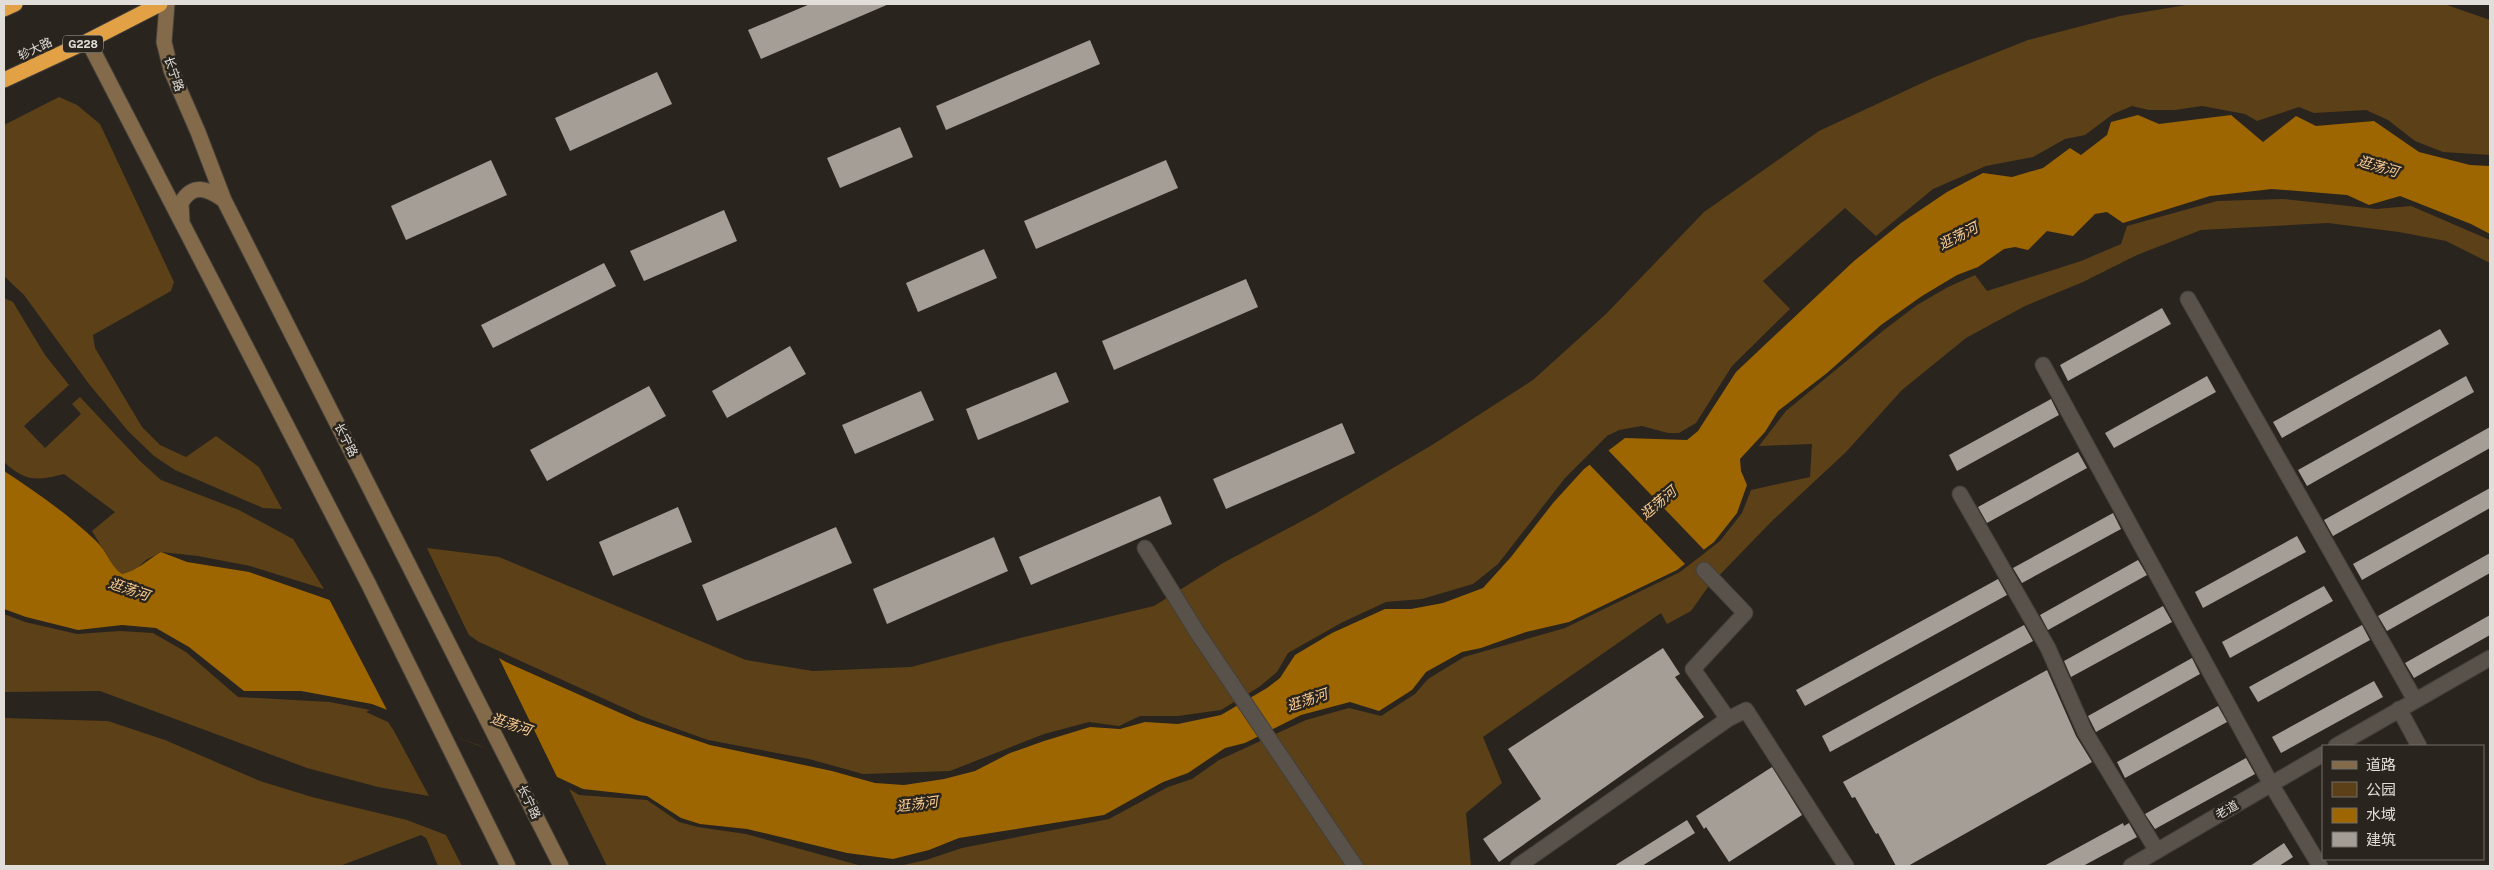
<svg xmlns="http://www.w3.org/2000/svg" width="2494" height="870" viewBox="0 0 2494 870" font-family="'Public Sans','Noto Sans SC',sans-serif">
	<rect width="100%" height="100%" fill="#29241d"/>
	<path fill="#5c4018" d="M 2192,4 L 2444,4 L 2490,20 L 2490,155 L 2443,152 L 2415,141 L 2388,120 L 2366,110 L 2314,113 L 2299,107 L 2257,121 L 2245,114 L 2202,106 L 2175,110 L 2149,110 L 2132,106 L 2113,114 L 2085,135 L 2065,139 L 2033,157 L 1986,166 L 1933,189 L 1876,236 L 1845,208 L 1763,281 L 1790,309 L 1732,366 L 1696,423 L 1679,433 L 1668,433 L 1642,426 L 1619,430 L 1607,436 L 1565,478 L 1498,564 L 1473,584 L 1422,599 L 1386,602 L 1341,623 L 1288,653 L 1277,672 L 1259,687 L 1221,710 L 1178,716 L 1140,716 L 1119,726 L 1089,722 L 1044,734 L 950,771 L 863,774 L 809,759 L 708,740 L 644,717 L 479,642 L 469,635 L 464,625 L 427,548 L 499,557 L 746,660 L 813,671 L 911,667 L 1004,642 L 1154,606 L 1223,563 L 1315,514 L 1432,445 L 1533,380 L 1606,314 L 1704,212 L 1819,131 L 1935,77 L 2028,40 L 2120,16 Z
		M 59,97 L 77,105 L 100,124 L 174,282 L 171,291 L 93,335 L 95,348 L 142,427 L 160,445 L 186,457 L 216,436 L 259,467 L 282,509 L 263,508 L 175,470 L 154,456 L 128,431 L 89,384 L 24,295 L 4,276 L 4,125 Z
		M 2283,199 L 2376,209 L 2411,206 L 2490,240 L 2490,263 L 2446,241 L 2399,232 L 2328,223 L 2201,230 L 2137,255 L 2083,282 L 2025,306 L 1966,338 L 1902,390 L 1846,452 L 1771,522 L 1708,587 L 1691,611 L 1667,624 L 1661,613 L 1483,737 L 1502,783 L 1466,813 L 1471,866 L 899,866 L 926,860 L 962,848 L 1109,819 L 1168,787 L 1192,779 L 1219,760 L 1306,720 L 1349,708 L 1381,716 L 1415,694 L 1428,679 L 1464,657 L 1565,628 L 1680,572 L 1720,541 L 1742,513 L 1751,490 L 1810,477 L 1812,444 L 1759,446 L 1786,411 L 1884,330 L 1917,305 L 1948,287 L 1975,275 L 1987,291 L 2081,261 L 2121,244 L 2127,226 L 2217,201 Z
		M 4,298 L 13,302 L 45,355 L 69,385 L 24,426 L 45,448 L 81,414 L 72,404 L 80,397 L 141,462 L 161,480 L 239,510 L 293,539 L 324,589 L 250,566 L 198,556 L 161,552 L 146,560 L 133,572 L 122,574 L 115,569 L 92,531 L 115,512 L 64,474 C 36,481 26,482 4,462 Z
		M 4,614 L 25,622 L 77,634 L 120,631 L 153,633 L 186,652 L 238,697 L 330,702 L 370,710 L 366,712 L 388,722 L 394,731 L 429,796 L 378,787 L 307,768 L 100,691 L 4,692 Z
		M 4,718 L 108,721 L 165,740 L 260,781 L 312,797 L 407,820 L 446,835 L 462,866 L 438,866 L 426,838 L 421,835 L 340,866 L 4,866 Z
		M 569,789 L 579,795 L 647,800 L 679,822 L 698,827 L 746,834 L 862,866 L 607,866 Z"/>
	<path fill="#9e6600" d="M 2138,115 L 2159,124 L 2231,115 L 2263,142 L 2296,116 L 2316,126 L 2374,121 L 2419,152 L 2470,165 L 2490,166 L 2490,234 L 2471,224 L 2400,196 L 2369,205 L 2347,195 L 2272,189 L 2210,196 L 2123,223 L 2107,212 L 2095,214 L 2073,236 L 2047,231 L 2028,250 L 2015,247 L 2004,249 L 1978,267 L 1957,275 L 1922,296 L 1881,325 L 1827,373 L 1778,411 L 1765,432 L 1740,459 L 1741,471 L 1747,485 L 1737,513 L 1714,542 L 1677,570 L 1569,622 L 1526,632 L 1481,648 L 1462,652 L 1426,672 L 1412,690 L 1379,711 L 1350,702 L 1301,715 L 1245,743 L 1225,748 L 1188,773 L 1163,782 L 1104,815 L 959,838 L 929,850 L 893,859 L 847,853 L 747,829 L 700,824 L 681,818 L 647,796 L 583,789 L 540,769 L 372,704 L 301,691 L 244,691 L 189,647 L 156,628 L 122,625 L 78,630 L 26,617 L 4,609 L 4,471 C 36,492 68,514 96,541 C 107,551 110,566 122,574 C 137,571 147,560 161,552 L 187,562 L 249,572 L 416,630 L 472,643 L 506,662 L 636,720 L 710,745 L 832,771 L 875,783 L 904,785 L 944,779 L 975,771 L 1010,753 L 1044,741 L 1090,727 L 1120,729 L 1145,722 L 1178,724 L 1221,715 L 1267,688 L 1280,678 L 1295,655 L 1332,633 L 1385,609 L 1411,609 L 1443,603 L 1483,588 L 1511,557 L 1553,503 L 1584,469 L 1625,438 L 1687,440 L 1698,431 L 1736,372 L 1854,261 L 1901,223 L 1947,192 L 1983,173 L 2012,177 L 2043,168 L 2070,148 L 2081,155 L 2107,135 L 2111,122 Z"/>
	<path fill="#29241d" d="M 1607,449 L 1706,552 L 1687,566 L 1588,463 Z
		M 328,597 L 417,627 L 473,641 L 497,654 L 559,781 L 478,745 L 388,712 Z"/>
	<path fill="#a59e96" d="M 810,4 L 889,4 L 761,59 L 748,30 Z
		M 1090,40 L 1100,64 L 946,130 L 936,106 Z
		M 657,72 L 672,104 L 570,151 L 555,118 Z
		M 900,127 L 913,157 L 840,188 L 827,158 Z
		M 491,160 L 507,195 L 406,240 L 391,206 Z
		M 1166,160 L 1178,188 L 1036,249 L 1024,221 Z
		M 724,210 L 737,241 L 644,281 L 630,251 Z
		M 984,249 L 997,278 L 918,312 L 906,283 Z
		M 604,263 L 616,286 L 493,348 L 481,325 Z
		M 1246,279 L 1258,307 L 1114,370 L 1102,341 Z
		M 2162,308 L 2171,324 L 2068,381 L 2060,365 Z
		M 2440,329 L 2449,344 L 2282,438 L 2273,422 Z
		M 790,346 L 806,374 L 727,418 L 712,391 Z
		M 1056,372 L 1069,402 L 978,440 L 966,409 Z
		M 2207,376 L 2216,392 L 2114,448 L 2105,433 Z
		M 2466,376 L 2474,392 L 2307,486 L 2298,470 Z
		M 649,386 L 666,416 L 547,481 L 530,450 Z
		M 921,391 L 934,420 L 855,454 L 842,425 Z
		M 2051,399 L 2059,415 L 1957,471 L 1949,455 Z
		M 1342,423 L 1355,453 L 1226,509 L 1213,479 Z
		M 2490,427 L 2490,448 L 2333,536 L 2324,520 Z
		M 2078,452 L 2087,468 L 1987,523 L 1978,507 Z
		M 2490,488 L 2490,508 L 2362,580 L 2353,564 Z
		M 1160,496 L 1172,524 L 1031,585 L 1019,557 Z
		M 678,507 L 692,542 L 613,576 L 599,542 Z
		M 2113,513 L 2121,529 L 2022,583 L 2013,568 Z
		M 836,527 L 852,563 L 717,621 L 702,585 Z
		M 2297,536 L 2306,552 L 2203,608 L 2195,592 Z
		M 994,537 L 1008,571 L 887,624 L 873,589 Z
		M 2490,553 L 2490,573 L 2387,631 L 2378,616 Z
		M 2138,560 L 2147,575 L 2048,630 L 2040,615 Z
		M 1998,579 L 2007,595 L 1805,706 L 1796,690 Z
		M 2324,586 L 2333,601 L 2230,658 L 2222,642 Z
		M 2163,606 L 2172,622 L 2071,677 L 2064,661 Z
		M 2490,615 L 2490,635 L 2414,678 L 2405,663 Z
		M 2024,625 L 2033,641 L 1830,752 L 1822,736 Z
		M 2362,625 L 2370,640 L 2258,702 L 2249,687 Z
		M 1663,648 L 1680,674 L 1675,677 L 1704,717 L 1499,862 L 1483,839 L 1541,799 L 1508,749 Z
		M 2192,658 L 2200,674 L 2096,732 L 2088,716 Z
		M 2047,670 L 2076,736 L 2092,762 L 1908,866 L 1896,866 L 1878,833 L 1876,834 L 1855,797 L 1852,798 L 1843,782 Z
		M 2374,681 L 2383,697 L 2281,753 L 2272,737 Z
		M 2218,706 L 2227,722 L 2125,778 L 2117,762 Z
		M 2246,758 L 2255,774 L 2155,829 L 2145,814 Z
		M 1772,767 L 1802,815 L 1729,862 L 1706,827 L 1704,829 L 1696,816 Z
		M 1687,820 L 1695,833 L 1642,866 L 1614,866 Z
		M 2123,823 L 2124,826 L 2129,823 L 2137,837 L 2083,866 L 2044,866 Z
		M 2284,843 L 2293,857 L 2279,866 L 2250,866 Z"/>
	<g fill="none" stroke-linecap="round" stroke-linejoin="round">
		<defs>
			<path id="street" d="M 2188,299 L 2415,700
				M 2043,365 L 2271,784 L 2320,866
				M 1960,494 L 2048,648 L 2085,732 L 2157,851
				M 1145,548 L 1197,632 L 1355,866
				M 2399,709 L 2419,746
				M 1728,719 L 1746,710 L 1846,866
				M 2336,746 L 2490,658
				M 1518,866 L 1728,719 L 1693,669 L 1745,613 L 1704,570
				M 2131,866 L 2323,754"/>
			<path id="secondary" d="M 167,4 L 164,42 L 171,70 L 198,132 L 224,200 L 561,866
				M 88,41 L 368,583 L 508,866
				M 182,221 L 181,203 C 193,182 208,189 224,200"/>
			<path id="highway" d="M 4,9 L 15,4
				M 4,80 L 88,41 L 160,4"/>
		</defs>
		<use href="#street" stroke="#433f39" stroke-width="17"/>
		<use href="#secondary" stroke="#433f39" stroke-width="17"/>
		<use href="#highway" stroke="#433f39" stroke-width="17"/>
		<use href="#street" stroke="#58524b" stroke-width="15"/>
		<use href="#secondary" stroke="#826a4a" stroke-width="15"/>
		<use href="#highway" stroke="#e3a146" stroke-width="15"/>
	</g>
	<g text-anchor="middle" stroke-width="5" stroke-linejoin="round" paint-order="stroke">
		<rect fill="#29241d" stroke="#aaa6a1" stroke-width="1" x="63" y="35.5" width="40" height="17" rx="4"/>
		<g font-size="11" font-weight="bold" fill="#e1ddd9">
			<text x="83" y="48">G228</text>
		</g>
		<g font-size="12" fill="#e1ddd9" stroke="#29241d">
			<text transform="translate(35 49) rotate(-25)" y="4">轸大路</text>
			<text transform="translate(174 74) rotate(71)" y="4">长宁路</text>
			<text transform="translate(346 440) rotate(63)" y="4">长宁路</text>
			<text transform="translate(529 802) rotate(64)" y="4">长宁路</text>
			<text transform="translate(2227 810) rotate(-30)" y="4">老道</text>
		</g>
		<g font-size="14" font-style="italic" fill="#facc92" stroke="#29241d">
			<text transform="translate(2378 166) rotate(17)" y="5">逛荡河</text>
			<text transform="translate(1958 236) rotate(-27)" y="5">逛荡河</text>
			<text transform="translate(1658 503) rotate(-40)" y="5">逛荡河</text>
			<text transform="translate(129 589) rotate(19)" y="5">逛荡河</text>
			<text transform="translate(1307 700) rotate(-19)" y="5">逛荡河</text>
			<text transform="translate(511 724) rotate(19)" y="5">逛荡河</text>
			<text transform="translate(917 804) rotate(-7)" y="5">逛荡河</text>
		</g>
	</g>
	<rect width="2494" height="870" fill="none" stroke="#e1ddd9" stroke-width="10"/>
	<rect x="2322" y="745" width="162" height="115" fill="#29241d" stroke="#736e68"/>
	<rect x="2332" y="761" width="25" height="8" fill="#826a4a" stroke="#736e68"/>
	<text x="2366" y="770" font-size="15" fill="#e1ddd9">道路</text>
	<rect x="2332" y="782" width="25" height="15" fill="#5c4018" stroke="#736e68"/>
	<text x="2366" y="795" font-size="15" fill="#e1ddd9">公园</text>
	<rect x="2332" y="808" width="25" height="15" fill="#9e6600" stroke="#736e68"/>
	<text x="2366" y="820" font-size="15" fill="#e1ddd9">水域</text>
	<rect x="2332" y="832" width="25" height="15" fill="#a59e96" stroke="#736e68"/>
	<text x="2366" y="845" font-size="15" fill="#e1ddd9">建筑</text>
</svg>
